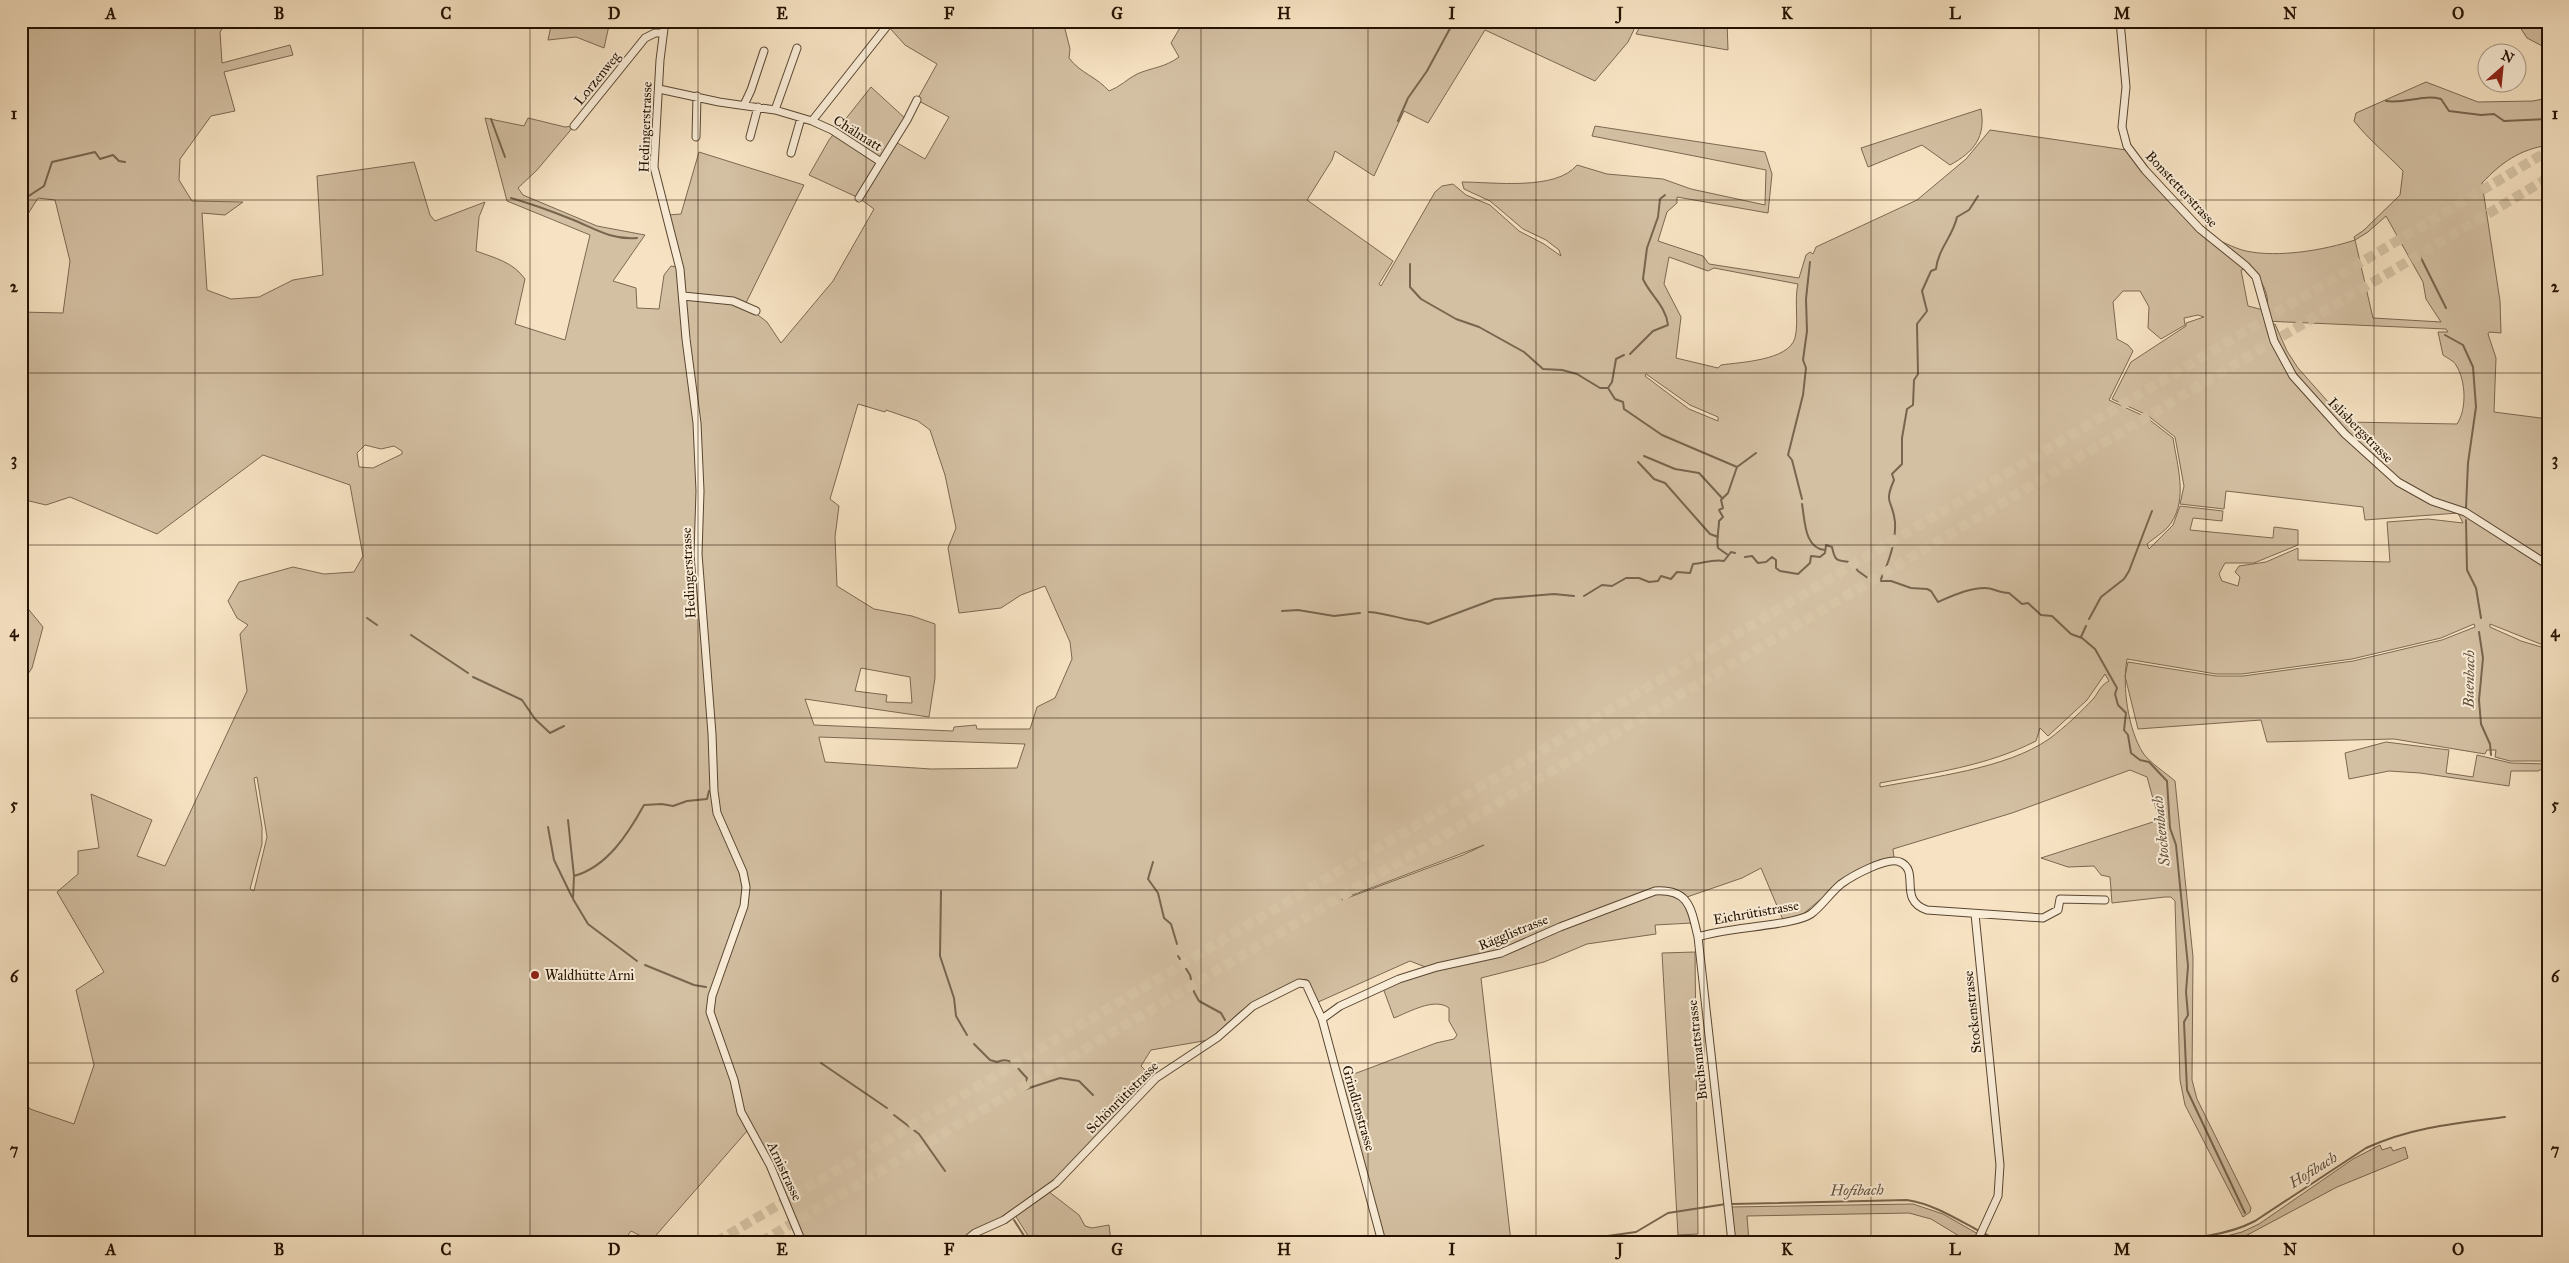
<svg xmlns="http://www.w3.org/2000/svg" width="2569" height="1263" viewBox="0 0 2569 1263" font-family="'IM FELL Great Primer',serif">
	<rect width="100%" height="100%" fill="#f7e3c3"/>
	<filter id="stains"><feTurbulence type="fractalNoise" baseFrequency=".004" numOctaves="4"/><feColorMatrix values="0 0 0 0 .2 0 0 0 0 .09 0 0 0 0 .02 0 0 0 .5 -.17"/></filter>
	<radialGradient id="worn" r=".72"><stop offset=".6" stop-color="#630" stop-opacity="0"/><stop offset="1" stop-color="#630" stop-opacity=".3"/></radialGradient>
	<path fill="#d3bfa2" stroke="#7c6851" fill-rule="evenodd" d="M 21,21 L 228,21 L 220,32 L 222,63 L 290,45 L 293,55 L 224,72 L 235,111 L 211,116 L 180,159 L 179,180 L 192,201 L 243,202 L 225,215 L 202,213 L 207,290 L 231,299 L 259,297 L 293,280 L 323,275 L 317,176 L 414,162 L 430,215 L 435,221 L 485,202 L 479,217 L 476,251 C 495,258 513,262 525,279 L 515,324 L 565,340 L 590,235 L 507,201 L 485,118 L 524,126 L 528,118 L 565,127 L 574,126 L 537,170 L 518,188 L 523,195 L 597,226 L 645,235 L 613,281 L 636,288 L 637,308 L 659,309 L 664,275 L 671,266 L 677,267 L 668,215 L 681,214 L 699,152 L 804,185 L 745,305 L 767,322 L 781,343 L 833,281 L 874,209 L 859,198 L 809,175 L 829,140 L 871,87 L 907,120 L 894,141 L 925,159 L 949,117 L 917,100 L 937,64 L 905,45 L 888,26 L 891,21 L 1063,21 L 1070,49 L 1069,58 C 1080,73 1097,77 1109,91 C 1120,87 1127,79 1137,74 C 1153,67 1164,68 1179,57 L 1171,43 L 1184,21 L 1638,21 L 1628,42 L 1595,81 L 1485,30 L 1428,123 L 1404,111 L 1374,176 L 1335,151 L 1332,160 L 1307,200 L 1393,261 L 1379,284 L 1381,286 L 1435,192 L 1442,186 L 1453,184 L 1466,195 L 1490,205 L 1519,231 L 1544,244 L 1561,256 L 1559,250 L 1546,240 L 1523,229 L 1490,201 L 1464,189 L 1462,182 C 1493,182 1556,191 1577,165 L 1607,174 L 1663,179 L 1691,189 L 1765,205 L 1766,170 L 1592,136 L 1595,126 L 1765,152 L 1772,174 L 1768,213 L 1677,197 L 1677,203 L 1667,212 L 1658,241 L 1703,256 L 1709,264 L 1799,278 L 1806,255 L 1810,252 L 1813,254 L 1816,247 L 1917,200 L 1966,159 L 1990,130 L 2126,150 L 2156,187 L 2206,238 C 2221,239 2232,248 2246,251 C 2278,258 2325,250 2355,240 L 2354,237 L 2364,230 L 2400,195 L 2403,171 C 2387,154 2369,140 2354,121 L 2356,113 L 2426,82 L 2478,102 L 2533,101 L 2548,98 L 2548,145 C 2519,150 2502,162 2482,183 L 2500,301 L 2501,333 L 2489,332 L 2488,334 L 2496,358 L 2494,412 L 2548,419 L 2548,562 L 2477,515 L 2476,519 L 2548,568 L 2548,647 L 2490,624 L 2490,627 L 2521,641 L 2548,649 L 2548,761 L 2510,761 L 2495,757 L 2496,750 L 2487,750 L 2485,754 L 2394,739 L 2267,742 L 2261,720 L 2138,729 L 2125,676 L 2128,662 L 2216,676 L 2243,676 L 2353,661 L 2442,640 L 2475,627 L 2474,624 L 2441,638 L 2352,659 L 2242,674 L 2216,674 L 2127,659 C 2122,687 2128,729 2143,753 C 2150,763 2166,773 2175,781 L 2193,957 L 2192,1080 L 2197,1099 L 2251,1208 L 2250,1212 L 2243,1217 L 2185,1105 L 2180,1080 L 2175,901 L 2171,897 L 2165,897 L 2112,903 L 2110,877 L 2101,875 L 2094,866 L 2068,867 L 2041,858 L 2159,820 L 2147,777 L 2130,770 L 2012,813 L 1893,849 L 1894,858 L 1879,860 L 1839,884 L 1803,914 L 1783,920 L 1761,868 L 1742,878 L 1687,897 L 1655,889 L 1492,954 L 1428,968 L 1410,961 L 1316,1003 L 1306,979 L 1270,993 L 1241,1011 L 1209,1040 L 1151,1050 L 1141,1066 L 1153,1078 L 1056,1183 L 964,1242 L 802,1242 L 751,1131 L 747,1131 L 651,1241 L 631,1231 L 623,1242 L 21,1242 L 21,1097 L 30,1109 L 74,1124 L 94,1065 L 76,990 L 104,972 L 57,892 L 78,874 L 78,851 L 99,848 L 91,794 L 152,820 L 137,856 L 165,866 L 247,691 L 240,634 L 248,625 L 237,618 L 228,601 L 239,582 L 293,567 L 324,574 L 354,572 L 363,556 L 350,485 L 263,455 L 157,534 L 70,497 L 46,505 L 21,499 L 21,312 L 63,313 L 70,261 L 55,200 L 38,198 L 21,225 ZM 2386,216 L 2423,282 L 2426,299 L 2441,322 L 2373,318 L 2355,240 L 2368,232 ZM 1669,257 L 1708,271 L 1714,268 L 1798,284 C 1794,301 1799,321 1795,338 C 1788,361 1740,362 1721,365 L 1718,368 L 1676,358 L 1681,317 L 1664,284 ZM 2251,268 C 2262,281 2270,294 2267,311 L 2248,306 L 2241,270 ZM 2123,291 L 2140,291 L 2149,307 L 2148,328 L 2161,339 L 2185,325 L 2184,318 L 2198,315 L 2204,317 L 2186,323 L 2186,326 L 2131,362 L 2112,399 L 2147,415 L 2175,437 L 2184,486 L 2180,504 L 2224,509 L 2226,491 L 2363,507 L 2365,520 L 2458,513 L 2463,523 L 2428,519 L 2387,522 L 2390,562 L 2298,560 L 2298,548 L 2266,562 L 2239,566 L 2235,572 L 2240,577 L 2238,586 L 2222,581 L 2219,574 L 2225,563 L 2254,563 L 2298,545 L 2298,530 L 2274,527 L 2273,538 L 2190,530 L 2193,518 L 2222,521 L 2223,511 L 2180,506 L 2173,525 L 2149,549 L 2147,544 C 2154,538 2166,531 2171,523 C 2188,498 2177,465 2173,438 L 2146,417 L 2109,400 L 2133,351 L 2128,345 L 2117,339 L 2113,302 ZM 2264,321 L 2446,329 L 2448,332 L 2438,332 L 2443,355 C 2447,358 2454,361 2456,365 C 2466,381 2467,409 2457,424 L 2346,422 L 2298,368 L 2287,351 L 2275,324 L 2272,325 C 2287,381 2355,445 2400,481 C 2410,488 2423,493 2434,499 L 2433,504 L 2397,484 L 2344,436 L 2278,355 ZM 1646,374 L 1690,405 L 1718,417 L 1718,421 L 1689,409 L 1645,376 ZM 858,404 L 885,412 L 886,410 L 918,421 L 930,430 L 945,475 L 956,528 L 948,548 L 959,613 L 1001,608 L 1021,595 L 1045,586 L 1070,642 L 1072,659 L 1055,698 L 1037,707 L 1030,729 L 977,729 L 976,725 L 954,727 L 953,731 L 814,725 L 805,699 L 929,717 L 935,678 L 935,624 L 912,616 L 874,609 L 837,586 L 835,537 L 839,506 L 830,499 ZM 365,445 L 381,449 L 394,446 L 402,451 L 402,454 L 373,468 L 359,467 L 357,453 ZM 861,668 L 910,677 L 912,703 L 886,702 L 887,695 L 855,691 ZM 2105,674 L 2109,681 C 2101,685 2099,691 2094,698 C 2081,712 2064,728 2049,739 C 2006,769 1931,777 1880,787 L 1880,783 C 1933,773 1987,766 2036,741 L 2040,728 L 2048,736 L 2087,700 ZM 819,738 L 819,737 L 1025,744 L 1017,768 L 931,769 L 825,762 ZM 257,777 L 267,837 L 254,891 L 250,889 L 262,844 L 262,827 L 254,778 ZM 1484,845 L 1463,855 L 1342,900 L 1342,899 Z
		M 552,21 L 610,21 L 604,48 L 576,37 L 548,40 Z
		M 1643,21 L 1727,21 L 1728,50 L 1636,34 Z
		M 2516,21 L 2548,21 L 2548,49 L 2527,38 Z
		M 1981,109 C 1986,137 1974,152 1950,165 L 1922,145 L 1868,167 L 1861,148 Z
		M 21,600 L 43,627 L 32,668 L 21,684 Z
		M 2386,742 L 2449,750 L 2446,773 L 2473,777 L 2477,755 L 2511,763 L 2548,764 L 2548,766 L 2538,771 L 2511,771 L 2509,786 L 2420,773 L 2389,771 L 2349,779 L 2345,753 Z
		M 1656,892 C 1695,890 1697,932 1700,961 L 1692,923 L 1655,925 L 1656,934 L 1587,944 L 1544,962 L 1481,978 L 1511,1242 L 1385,1241 L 1342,1090 L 1343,1081 L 1346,1077 L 1436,1043 L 1454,1039 L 1457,1035 L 1449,1021 L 1449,1008 C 1435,997 1409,1012 1394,1018 L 1383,988 L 1424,972 L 1506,953 L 1600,912 Z
		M 1695,952 L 1698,1234 L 1678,1235 L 1662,953 Z
		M 2380,1145 L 2382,1150 L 2391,1147 L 2393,1151 L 2405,1147 L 2408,1158 L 2337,1187 L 2238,1240 L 2225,1242 L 2171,1242 L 2219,1238 L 2242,1232 L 2259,1224 L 2353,1159 Z
		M 1048,1191 L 1079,1215 L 1085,1226 L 1092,1228 L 1109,1225 L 1111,1242 L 1032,1242 L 1015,1215 Z
		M 1913,1204 L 1943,1214 L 1978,1234 L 1974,1242 L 1969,1242 L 1931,1219 L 1909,1213 L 1747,1216 L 1749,1242 L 1734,1242 L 1730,1207 Z"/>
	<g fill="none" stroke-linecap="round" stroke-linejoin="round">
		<path stroke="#77654d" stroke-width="2" d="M 2386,101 C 2406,104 2422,94 2441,99 L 2449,111 L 2481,115 L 2494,114 L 2504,121 L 2548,119
			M 491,119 L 505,157
			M 1398,121 L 1408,98 L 1427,71 L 1454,21
			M 511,198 C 532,204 551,211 571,219 C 594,228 610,240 637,238
			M 21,201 L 44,186 L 52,162 L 95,152 L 100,159 L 113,155 L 119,161 L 125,162
			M 2421,258 L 2446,308
			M 1410,264 L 1410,287 L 1421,299 L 1456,319 L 1479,327 L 1524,352 L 1543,369 L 1562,370 L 1577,374 L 1600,388 L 1608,388 L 1615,399 L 1623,402 L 1624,409 L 1662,435 L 1737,467
			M 2445,335 L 2463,345 L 2473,367 L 2476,407 L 2468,463 L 2466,508
			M 1630,354 L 1653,331 L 1668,325 C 1666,306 1650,295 1643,279 L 1647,248 L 1658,217 L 1660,199 L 1665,195
			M 1608,388 L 1612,382 L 1616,359 L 1624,355
			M 1644,456 L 1675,469 L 1699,473 L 1722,498
			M 1638,462 L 1654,479 L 1665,483 L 1710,534 L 1718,537
			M 1802,499 L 1792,460 L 1788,455 L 1803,395 L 1806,368 L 1803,360 L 1807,331 L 1806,299 L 1810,262
			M 1802,504 C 1805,520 1804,548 1825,550
			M 2466,520 L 2467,570 L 2476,588 L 2481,618
			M 1728,555 L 1718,548 C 1716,539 1719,530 1719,521 L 1723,517 L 1719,510 L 1723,508 L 1721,500 L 1728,493 L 1737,467 L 1756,453
			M 1745,557 L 1752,556 L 1758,563 L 1766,562 L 1772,557 L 1776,560 L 1776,568 L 1780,571 L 1798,574 L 1810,563 L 1811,556 L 1820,557 L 1825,553 L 1826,545 L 1832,547 C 1836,566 1839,558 1852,563 L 1858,571 L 1872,581 L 1891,581 L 1911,588 L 1927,589 L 1931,591 L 1938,602 C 1952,596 1969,588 1985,588 C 1993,588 1999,593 2009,593 L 2022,604 L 2028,603 L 2041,615 L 2052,616 L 2071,634 L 2082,638 L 2095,649 L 2117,688 L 2115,694 L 2118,705 L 2126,713 L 2124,730 L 2128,735 L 2131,753 L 2140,760 L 2149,762 L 2167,781 L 2170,828 L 2176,845 L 2188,966 L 2186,992 L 2188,1015 L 2184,1022 L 2187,1090 L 2245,1213
			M 1881,579 C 1889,562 1896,541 1895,522 C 1893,500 1883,505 1894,480 L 1892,474 L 1902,464 L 1902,438 L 1907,409 L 1913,405 L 1914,380 L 1918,374 L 1917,324 L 1927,311 L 1922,291 L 1931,271 L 1936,269 C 1938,249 1953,236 1957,217 L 1969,210 L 1978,196
			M 1584,596 L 1602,585 L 1612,586 L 1626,578 L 1639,578 L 1649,582 L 1658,581 L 1661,576 L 1671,579 L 1677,572 L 1690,573 L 1693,564 C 1704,563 1713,559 1724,561 L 1731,552 L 1735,553
			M 1282,611 L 1298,610 L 1334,616 L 1360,613
			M 1369,612 C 1382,613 1392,616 1405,619 C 1413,621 1419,620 1428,624 L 1495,599 L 1554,594 L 1574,596
			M 367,618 L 377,625
			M 2089,619 L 2101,597 L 2124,579 L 2129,571 L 2152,511
			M 2479,632 L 2483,658 L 2479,700 L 2481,724 L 2490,744 L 2491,755
			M 411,635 L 468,673
			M 2081,637 L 2086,626
			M 473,677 L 522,700 L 535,719 L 550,733 L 564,726
			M 568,820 L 574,876 L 573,899 L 588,924 L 637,961
			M 548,827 L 554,860 L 572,897
			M 1153,862 L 1148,879 L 1158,893 L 1164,918 L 1171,924 L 1177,944
			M 574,876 C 607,867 628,834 644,805 L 662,804 L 673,806 L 687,801 L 707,799 L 709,791
			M 941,891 L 940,956 L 954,998 L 956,1016 L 967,1035
			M 1178,956 L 1190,975 L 1194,992 L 1199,1001 L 1221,1013 L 1225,1020
			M 645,965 L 694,985 L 706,987
			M 974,1044 L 990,1060 L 997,1062 C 1012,1055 1017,1069 1027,1078 L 1023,1090 L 1060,1078 L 1079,1081 L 1093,1095
			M 821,1063 L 887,1108
			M 21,1099 L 27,1116 L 21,1137
			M 894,1115 L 919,1134 L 945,1171
			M 1731,1204 L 1907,1200 C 1933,1204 1955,1218 1979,1231
			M 1014,1220 L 1028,1242
			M 1985,1234 L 2000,1242
			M 1565,1242 L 1636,1232 L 1668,1213 L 1726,1204
			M 2135,1242 C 2175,1238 2219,1240 2255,1221 L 2366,1148 C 2411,1127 2457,1123 2505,1117"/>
		<path stroke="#d7c4a6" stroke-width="10" stroke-dasharray="10 5" stroke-linecap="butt" d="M 716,1242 L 2548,151
			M 761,1242 L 2548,178"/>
		<defs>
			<path id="minor" d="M 665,21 L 660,60 L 654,167 L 680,269 L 686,339 L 697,423 L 700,491 L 698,554 L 712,734 L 714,791 L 717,813 L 743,872 L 746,887 L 744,906 L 712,996 L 710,1012 L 734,1080 L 741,1112 L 770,1165 L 802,1242
				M 2120,21 L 2126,87 L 2122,127 L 2127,146 L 2145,170 L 2170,197 L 2200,229 L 2246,266 L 2256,277 L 2274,341 L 2293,376 L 2345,434 L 2398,482 L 2432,501 L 2465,512 L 2548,565
				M 659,89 L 719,102 L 775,110 L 812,121 L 832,130 L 881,162 L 907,120 L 917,100
				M 744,105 L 751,90 L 764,51
				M 775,110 L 797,48
				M 812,121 L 891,21
				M 574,126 L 645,38 L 655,33 L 663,33
				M 696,137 L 697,96
				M 750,137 L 758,107
				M 791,153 L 801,118
				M 859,198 L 881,162
				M 683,296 L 733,301 L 756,311
				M 1975,914 L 2000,1165 L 1998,1196 L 1977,1242
				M 1698,937 C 1725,927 1794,926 1811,914 C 1822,906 1830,893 1841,884 C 1852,876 1888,856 1900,862 C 1921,871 1897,900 1927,910 L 2043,918 L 2058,910 L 2060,899 L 2105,900
				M 1322,1019 L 1340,1006 L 1399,979 L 1437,967 L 1501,953 L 1560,927 L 1655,891 C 1690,889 1691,909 1698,937 L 1732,1242
				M 21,1235 L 28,1242
				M 964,1242 L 975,1233 L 1004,1220 L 1056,1183 L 1156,1078 L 1218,1037 L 1253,1006 L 1299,983 L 1306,984 L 1322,1019 L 1382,1242"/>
		</defs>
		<use href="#minor" stroke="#594631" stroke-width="9"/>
		<use href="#minor" stroke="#faedd8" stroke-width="7"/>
	</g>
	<path fill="none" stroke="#241200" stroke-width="1" stroke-opacity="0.55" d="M 195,21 L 195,1242M 363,21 L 363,1242M 530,21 L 530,1242M 698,21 L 698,1242M 866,21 L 866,1242M 1033,21 L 1033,1242M 1201,21 L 1201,1242M 1368,21 L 1368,1242M 1536,21 L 1536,1242M 1704,21 L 1704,1242M 1871,21 L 1871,1242M 2039,21 L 2039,1242M 2206,21 L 2206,1242M 2374,21 L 2374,1242M 21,200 L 2548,200M 21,373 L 2548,373M 21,545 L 2548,545M 21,718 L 2548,718M 21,890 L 2548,890M 21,1063 L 2548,1063"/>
	<circle fill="#8f2418" stroke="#faedd8" stroke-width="2" cx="535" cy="975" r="5"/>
	<g text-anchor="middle" stroke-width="4" stroke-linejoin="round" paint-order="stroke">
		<g font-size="14" fill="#241200" stroke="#faedd8">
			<text transform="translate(597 78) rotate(-51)" y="5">Lorzenweg</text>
			<text transform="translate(645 127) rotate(-88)" y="5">Hedingerstrasse</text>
			<text transform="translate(858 133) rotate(32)" y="5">Chälmatt</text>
			<text transform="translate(2182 189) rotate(47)" y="5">Bonstetterstrasse</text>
			<text transform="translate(2361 430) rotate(45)" y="5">Islisbergstrasse</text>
			<text transform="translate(688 573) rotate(-93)" y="5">Hedingerstrasse</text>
			<text transform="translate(1756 912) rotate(-10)" y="5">Eichrütistrasse</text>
			<text transform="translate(1513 932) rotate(-22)" y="5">Rägglistrasse</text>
			<text transform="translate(1972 1012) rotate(-96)" y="5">Stockenstrasse</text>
			<text transform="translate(1697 1050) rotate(-96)" y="5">Buchsmattstrasse</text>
			<text transform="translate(1122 1097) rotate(-45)" y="5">Schönrütistrasse</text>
			<text transform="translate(1359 1108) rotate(74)" y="5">Grindlenstrasse</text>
			<text transform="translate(785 1171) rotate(65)" y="5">Arnistrasse</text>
		</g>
		<g font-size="14" fill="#241200" stroke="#faedd8" text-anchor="start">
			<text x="545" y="980">Waldhütte Arni</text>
		</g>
		<g font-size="15" font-style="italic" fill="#63503a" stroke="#faedd8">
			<text transform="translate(2469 679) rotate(-89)" y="5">Buenbach</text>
			<text transform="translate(2161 831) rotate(-96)" y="5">Stockenbach</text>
			<text transform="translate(2313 1170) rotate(-32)" y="5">Hofibach</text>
			<text transform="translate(1857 1190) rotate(-1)" y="5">Hofibach</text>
		</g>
	</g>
	<rect width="2569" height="1263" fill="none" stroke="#f7e3c3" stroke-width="55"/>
	<g transform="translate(2502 68) rotate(27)"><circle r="24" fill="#faedd8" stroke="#a49582"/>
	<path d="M0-4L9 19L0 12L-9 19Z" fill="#8f2418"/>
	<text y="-8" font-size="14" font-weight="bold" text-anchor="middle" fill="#241200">N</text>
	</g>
	<rect x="28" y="28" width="2514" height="1208" fill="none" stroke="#241200" stroke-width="2"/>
	<g font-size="16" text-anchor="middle" font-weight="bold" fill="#241200">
		<text x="111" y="19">A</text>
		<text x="279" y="19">B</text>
		<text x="446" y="19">C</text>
		<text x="614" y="19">D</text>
		<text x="782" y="19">E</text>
		<text x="949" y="19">F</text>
		<text x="1117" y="19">G</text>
		<text x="1284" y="19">H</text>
		<text x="1452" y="19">I</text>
		<text x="1620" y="19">J</text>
		<text x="1787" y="19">K</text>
		<text x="1955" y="19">L</text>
		<text x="2122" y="19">M</text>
		<text x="2290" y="19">N</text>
		<text x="2458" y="19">O</text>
		<text x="14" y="119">1</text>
		<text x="2555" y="119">1</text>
		<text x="14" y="292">2</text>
		<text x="2555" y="292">2</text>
		<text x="14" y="465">3</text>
		<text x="2555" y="465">3</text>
		<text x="14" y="637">4</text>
		<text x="2555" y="637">4</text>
		<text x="14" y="810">5</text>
		<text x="2555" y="810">5</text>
		<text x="14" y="982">6</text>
		<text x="2555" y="982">6</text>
		<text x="14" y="1155">7</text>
		<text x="2555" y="1155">7</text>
		<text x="111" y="1255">A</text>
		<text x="279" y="1255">B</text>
		<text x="446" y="1255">C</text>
		<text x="614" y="1255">D</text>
		<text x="782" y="1255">E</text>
		<text x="949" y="1255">F</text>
		<text x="1117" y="1255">G</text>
		<text x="1284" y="1255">H</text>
		<text x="1452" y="1255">I</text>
		<text x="1620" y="1255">J</text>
		<text x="1787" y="1255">K</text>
		<text x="1955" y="1255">L</text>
		<text x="2122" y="1255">M</text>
		<text x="2290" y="1255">N</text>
		<text x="2458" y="1255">O</text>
	</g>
	<rect width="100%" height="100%" filter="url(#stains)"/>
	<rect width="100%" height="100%" fill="url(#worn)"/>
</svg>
